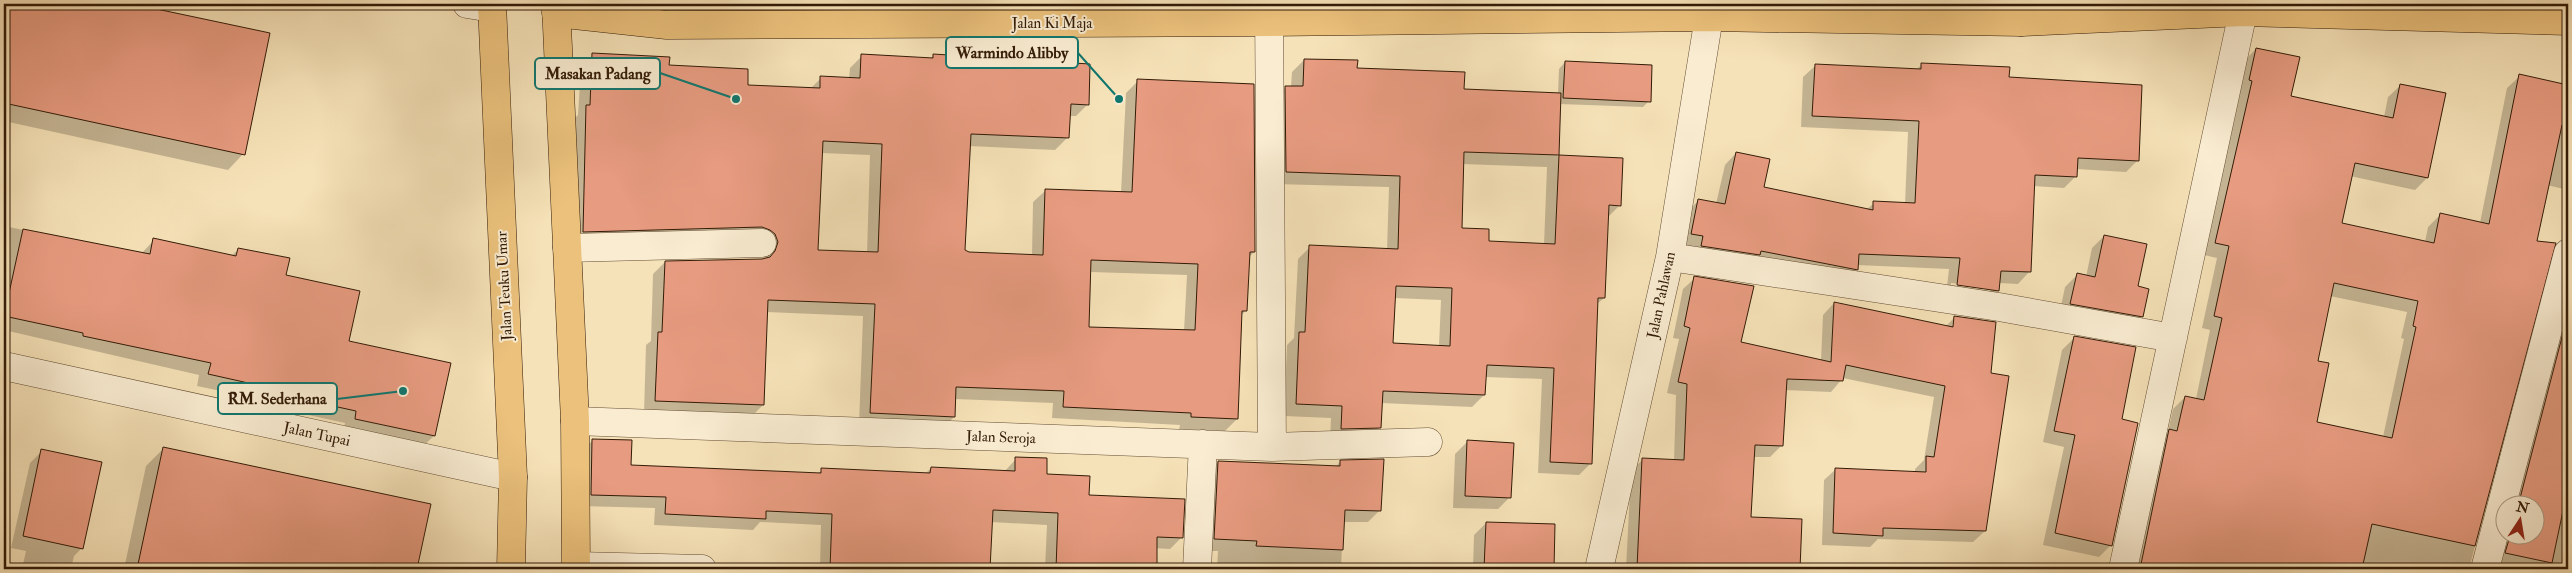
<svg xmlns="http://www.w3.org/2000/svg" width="2572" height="573" viewBox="0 0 2572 573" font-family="'IM FELL Double Pica',serif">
	<rect width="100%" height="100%" fill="#f6e2b8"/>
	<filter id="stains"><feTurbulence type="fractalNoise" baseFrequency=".004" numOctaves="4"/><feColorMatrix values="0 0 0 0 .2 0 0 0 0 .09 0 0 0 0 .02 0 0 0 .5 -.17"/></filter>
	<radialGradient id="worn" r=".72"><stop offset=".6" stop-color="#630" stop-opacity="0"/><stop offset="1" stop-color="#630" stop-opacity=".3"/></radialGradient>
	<path fill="#0003" fill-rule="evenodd" d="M 4,4 L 123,4 L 269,34 L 243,154 L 228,170 L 4,121 Z
		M 2256,49 L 2290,97 L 2384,117 L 2388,97 L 2401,85 L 2427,178 L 2415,190 L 2350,176 L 2340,224 L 2425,242 L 2428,227 L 2440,215 L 2480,223 L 2507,88 L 2520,76 L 2561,85 L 2566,64 L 2568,62 L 2568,190 L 2547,185 L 2535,245 L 2552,249 L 2469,569 L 2131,569 L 2157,443 L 2168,432 L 2173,409 L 2185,397 L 2196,399 L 2210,330 L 2202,328 L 2217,258 L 2204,255 L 2240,93 L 2237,92 L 2244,61 ZM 2330,296 L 2407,312 L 2401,338 L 2404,339 L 2383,437 L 2315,423 L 2316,362 Z
		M 593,55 L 668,66 L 746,86 L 810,89 L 821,78 L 849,79 L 850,68 L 862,56 L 930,59 L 933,56 L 978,66 L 1051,69 L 1057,63 L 1088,104 L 1076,116 L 1069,116 L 1067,138 L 1055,150 L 969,146 L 964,250 L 968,253 L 1032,255 L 1033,202 L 1045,191 L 1121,193 L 1126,93 L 1138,81 L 1254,252 L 1249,257 L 1246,310 L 1241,316 L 1237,419 L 1225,431 L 1179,429 L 1180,425 L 1052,418 L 1053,403 L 955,399 L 954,417 L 942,429 L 859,425 L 863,316 L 766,312 L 763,405 L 751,417 L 644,412 L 646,345 L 651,341 L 653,274 L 665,262 L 765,259 L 766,255 L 572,243 L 575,118 L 578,115 L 581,67 ZM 821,153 L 870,155 L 867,253 L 817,251 ZM 1090,272 L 1187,275 L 1184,331 L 1087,328 Z
		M 1304,60 L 1463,91 L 1558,94 L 1559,69 L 1565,62 L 1649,101 L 1643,107 L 1559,104 L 1557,156 L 1622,159 L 1620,205 L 1608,217 L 1604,298 L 1597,304 L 1591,463 L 1579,475 L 1538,473 L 1542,379 L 1485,377 L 1484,395 L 1472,407 L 1381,403 L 1380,427 L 1368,439 L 1330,441 L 1331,418 L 1284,416 L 1287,345 L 1294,338 L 1298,259 L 1310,247 L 1387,250 L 1389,187 L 1274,184 L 1274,99 L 1286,87 L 1291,87 L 1292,72 ZM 1462,164 L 1547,167 L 1544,245 L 1488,242 L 1460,229 ZM 1394,298 L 1441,300 L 1439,346 L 1392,344 Z
		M 1921,65 L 2008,79 L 2138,160 L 2126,172 L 2076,169 L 2076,176 L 2064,188 L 2033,186 L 2029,272 L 2018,284 L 1999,283 L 1998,291 L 1986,302 L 1946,296 L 1949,269 L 1857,265 L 1857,269 L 1845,281 L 1680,245 L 1687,212 L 1699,200 L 1716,204 L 1725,165 L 1736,153 L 1763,188 L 1866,210 L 1874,203 L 1905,204 L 1908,132 L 1801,127 L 1803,77 L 1815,66 L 1916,70 ZM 1951,283 L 1990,288 L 1990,291 L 1951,285 Z
		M 4,226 L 141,254 L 154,240 L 231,256 L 239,249 L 285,276 L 434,436 L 422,447 L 344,431 L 345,423 L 272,407 L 273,402 L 197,386 L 199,375 L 4,330 Z
		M 2104,236 L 2136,287 L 2142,316 L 2130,328 L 2059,316 L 2065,287 L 2077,275 L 2086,277 L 2092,248 Z
		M 1695,278 L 1740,343 L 1821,361 L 1823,315 L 1834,303 L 1945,327 L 1955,317 L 1989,374 L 1985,531 L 1973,542 L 1878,539 L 1870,547 L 1822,545 L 1824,480 L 1836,469 L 1915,473 L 1915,469 L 1924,460 L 1934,397 L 1843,378 L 1831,392 L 1785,390 L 1781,446 L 1770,457 L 1753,457 L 1749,518 L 1800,520 L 1798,569 L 1626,569 L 1631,471 L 1642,460 L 1674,461 L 1676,395 L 1667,393 L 1679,339 L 1673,338 L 1683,289 Z
		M 2568,280 L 2568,569 L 2493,569 L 2504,536 L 2534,536 L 2534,506 L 2509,506 Z
		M 2074,338 L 2120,420 L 2111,545 L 2099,557 L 2043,545 L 2064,447 L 2043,442 L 2062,350 Z
		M 593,440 L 630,467 L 817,474 L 822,470 L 925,474 L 931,468 L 1004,472 L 1016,459 L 1045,476 L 1182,537 L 1170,549 L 1152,548 L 1096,557 L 1095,569 L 1045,569 L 1047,525 L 991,522 L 989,569 L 1009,569 L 820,569 L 821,525 L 760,522 L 753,530 L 654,525 L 655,508 L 580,506 L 581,452 Z
		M 1467,442 L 1510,497 L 1498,509 L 1453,508 L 1455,454 Z
		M 164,448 L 430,505 L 416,569 L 124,569 L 146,466 Z
		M 42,451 L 82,548 L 74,556 L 71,569 L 22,569 L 26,551 L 11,548 L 30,463 Z
		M 1218,462 L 1335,467 L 1340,462 L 1380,510 L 1368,522 L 1343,522 L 1341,569 L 1217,569 L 1218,551 L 1203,551 L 1206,474 Z
		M 1486,523 L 1516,565 L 1516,569 L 1473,569 L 1474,535 Z"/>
	<path fill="#e79b80" stroke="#331b07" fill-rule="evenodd" d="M 4,4 L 133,4 L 270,33 L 245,155 L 4,103 Z
		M 2256,48 L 2300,57 L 2291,96 L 2393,118 L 2400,84 L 2446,93 L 2428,178 L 2355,163 L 2342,223 L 2434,243 L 2440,213 L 2489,224 L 2519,74 L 2568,85 L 2568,126 L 2562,125 L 2537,241 L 2556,243 L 2475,546 L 2372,524 L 2362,569 L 2140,569 L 2169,429 L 2177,431 L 2185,396 L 2204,400 L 2222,318 L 2214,316 L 2229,246 L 2215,243 L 2252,81 L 2249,80 ZM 2334,283 L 2418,301 L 2413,326 L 2416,327 L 2392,438 L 2317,422 L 2329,363 L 2318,361 Z
		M 592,53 L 670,57 L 669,65 L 748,69 L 748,85 L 820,88 L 820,76 L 860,78 L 861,54 L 933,58 L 933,54 L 980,57 L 979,65 L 1056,68 L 1057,62 L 1090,64 L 1089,105 L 1071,104 L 1069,138 L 971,134 L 965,250 L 969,252 L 1043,255 L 1045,189 L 1132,192 L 1137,79 L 1254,84 L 1255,252 L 1250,252 L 1247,311 L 1242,311 L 1238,419 L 1191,417 L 1191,413 L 1063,407 L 1064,391 L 956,387 L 955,417 L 870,413 L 875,304 L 768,300 L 764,405 L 655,401 L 658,332 L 662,332 L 665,261 L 762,259 L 770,257 L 775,251 L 778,242 L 775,234 L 770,230 L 762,227 L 583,232 L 586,105 L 590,105 ZM 823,141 L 882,144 L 878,252 L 818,250 ZM 1091,260 L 1198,264 L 1195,330 L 1089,327 Z
		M 1304,59 L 1358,60 L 1357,68 L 1465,72 L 1464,89 L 1561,93 L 1559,155 L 1623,158 L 1621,206 L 1609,205 L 1605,298 L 1598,298 L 1592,464 L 1550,462 L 1554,368 L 1487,365 L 1485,395 L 1383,391 L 1381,428 L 1341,429 L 1342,406 L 1296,404 L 1299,332 L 1305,332 L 1309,245 L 1398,249 L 1400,176 L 1286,172 L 1285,86 L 1303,86 ZM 1464,152 L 1559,155 L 1555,244 L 1489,241 L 1489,229 L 1462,228 ZM 1396,286 L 1452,288 L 1450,346 L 1393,343 Z
		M 1565,61 L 1652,65 L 1651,102 L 1563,98 Z
		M 1921,63 L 2010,67 L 2009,77 L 2142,85 L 2139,161 L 2078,158 L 2077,177 L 2035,175 L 2031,272 L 2001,271 L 1999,291 L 1957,285 L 1960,258 L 1859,254 L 1858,270 L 1761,251 L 1760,255 L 1701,246 L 1703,236 L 1691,234 L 1698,199 L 1725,204 L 1736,152 L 1770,159 L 1764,187 L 1873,210 L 1873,201 L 1915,203 L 1919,121 L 1812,116 L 1815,64 L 1921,69 Z
		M 23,229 L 150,254 L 153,238 L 236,256 L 238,248 L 290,258 L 286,275 L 360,291 L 349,341 L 451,363 L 435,436 L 355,419 L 356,411 L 283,395 L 284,391 L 208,374 L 211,363 L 83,336 L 83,333 L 4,316 Z
		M 2104,235 L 2147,244 L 2138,286 L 2149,289 L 2143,317 L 2070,304 L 2077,273 L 2095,277 Z
		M 1694,276 L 1754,286 L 1741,342 L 1831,362 L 1834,302 L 1953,327 L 1954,316 L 1996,322 L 1991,373 L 2009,376 L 1986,531 L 1883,528 L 1883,536 L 1833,533 L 1835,468 L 1926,472 L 1926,456 L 1934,457 L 1945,386 L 1846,365 L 1843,381 L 1787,379 L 1783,446 L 1755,445 L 1751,517 L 1802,519 L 1800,569 L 1637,568 L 1642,458 L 1684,460 L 1687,384 L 1678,382 L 1690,328 L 1684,326 Z
		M 2568,314 L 2568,487 L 2552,563 L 2505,553 L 2510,536 L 2534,536 L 2534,506 L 2518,506 Z
		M 2074,336 L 2136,347 L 2122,419 L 2138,423 L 2112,546 L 2055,533 L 2075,435 L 2054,431 Z
		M 592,439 L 632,440 L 631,465 L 821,473 L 821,468 L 930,473 L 931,467 L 1015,471 L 1015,457 L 1047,458 L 1047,474 L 1090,476 L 1089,495 L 1185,499 L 1183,538 L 1157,537 L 1157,569 L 1056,569 L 1058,513 L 993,510 L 990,569 L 830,569 L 832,514 L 766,511 L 766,519 L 665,514 L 666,497 L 591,495 Z
		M 1467,440 L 1514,443 L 1511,498 L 1465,496 Z
		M 163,447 L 431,504 L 417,569 L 137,569 Z
		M 41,449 L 102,462 L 83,549 L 23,536 Z
		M 1384,459 L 1381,511 L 1345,510 L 1343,550 L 1256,546 L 1257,541 L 1214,539 L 1218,461 L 1340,466 L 1340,460 Z
		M 1486,522 L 1555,524 L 1554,569 L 1484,569 Z"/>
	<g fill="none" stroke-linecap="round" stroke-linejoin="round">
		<defs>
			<path id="minor" d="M 467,4 L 492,8
				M 1269,4 L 1272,447
				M 2021,4 L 2021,22
				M 1060,23 L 1061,4
				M 567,248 L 762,243
				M 1670,257 L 1999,307 L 2173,338
				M 4,366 L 513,477
				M 575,421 L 1272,447 L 1428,442
				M 576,566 L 702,569
				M 1197,569 L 1203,444
				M 1599,569 L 1670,257 L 1709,17 L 1709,4
				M 2123,569 L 2243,12
				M 2485,569 L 2568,253"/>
			<path id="major" d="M 556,13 L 667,25 L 1268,22 L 1709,17 L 2021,22 L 2243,12 L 2568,21"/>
			<path id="highway" d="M 492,4 L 513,477 L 511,569
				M 556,4 L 575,421 L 576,569"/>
		</defs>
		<use href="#minor" stroke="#644d33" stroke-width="29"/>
		<use href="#major" stroke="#331b07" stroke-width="29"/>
		<use href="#highway" stroke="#331b07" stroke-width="29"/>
		<use href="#minor" stroke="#f9ecd1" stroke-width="28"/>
		<use href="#major" stroke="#ebc17c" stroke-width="28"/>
		<use href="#highway" stroke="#ebc17c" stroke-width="28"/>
	</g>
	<g text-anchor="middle" stroke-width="4" stroke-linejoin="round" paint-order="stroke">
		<g font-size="15" fill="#331b07" stroke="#f9ecd1">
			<text x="1052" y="28">Jalan Ki Maja</text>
			<text transform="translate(504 286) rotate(-93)" y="5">Jalan Teuku Umar</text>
			<text transform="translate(1661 295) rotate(-78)" y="5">Jalan Pahlawan</text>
			<text transform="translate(317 434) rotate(12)" y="5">Jalan Tupai</text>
			<text transform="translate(1001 437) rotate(2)" y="5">Jalan Seroja</text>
		</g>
	</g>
	<path fill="none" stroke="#0f766e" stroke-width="2" d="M1119 99L1078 53M736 99L660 73M403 391L337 399"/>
	<g fill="#0f766e" stroke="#f9ecd1" stroke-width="2">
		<circle cx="1119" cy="99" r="5"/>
		<circle cx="736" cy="99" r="5"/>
		<circle cx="403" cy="391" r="5"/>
	</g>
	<g fill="#f9ecd1" stroke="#0f766e" stroke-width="2">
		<rect x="946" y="37" width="132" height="31" rx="5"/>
		<rect x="535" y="58" width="125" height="31" rx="5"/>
		<rect x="218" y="383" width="119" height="31" rx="5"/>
	</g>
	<g font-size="16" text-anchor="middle" font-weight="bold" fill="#331b07">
		<text x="1012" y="58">Warmindo Alibby</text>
		<text x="598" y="79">Masakan Padang</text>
		<text x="277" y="404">RM. Sederhana</text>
	</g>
	<rect width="2572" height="573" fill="none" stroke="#f6e2b8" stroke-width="20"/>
	<rect x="5" y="5" width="2562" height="563" fill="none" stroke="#331b07" stroke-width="2.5"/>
	<rect x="10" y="10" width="2552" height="553" fill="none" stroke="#331b07"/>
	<g transform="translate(2520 520) rotate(12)"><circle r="24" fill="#f9ecd1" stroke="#aa9880"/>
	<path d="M0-4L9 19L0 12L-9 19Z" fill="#8f2418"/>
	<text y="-8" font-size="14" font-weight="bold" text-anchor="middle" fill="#331b07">N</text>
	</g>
	<rect width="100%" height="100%" filter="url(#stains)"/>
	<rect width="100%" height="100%" fill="url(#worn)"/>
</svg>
